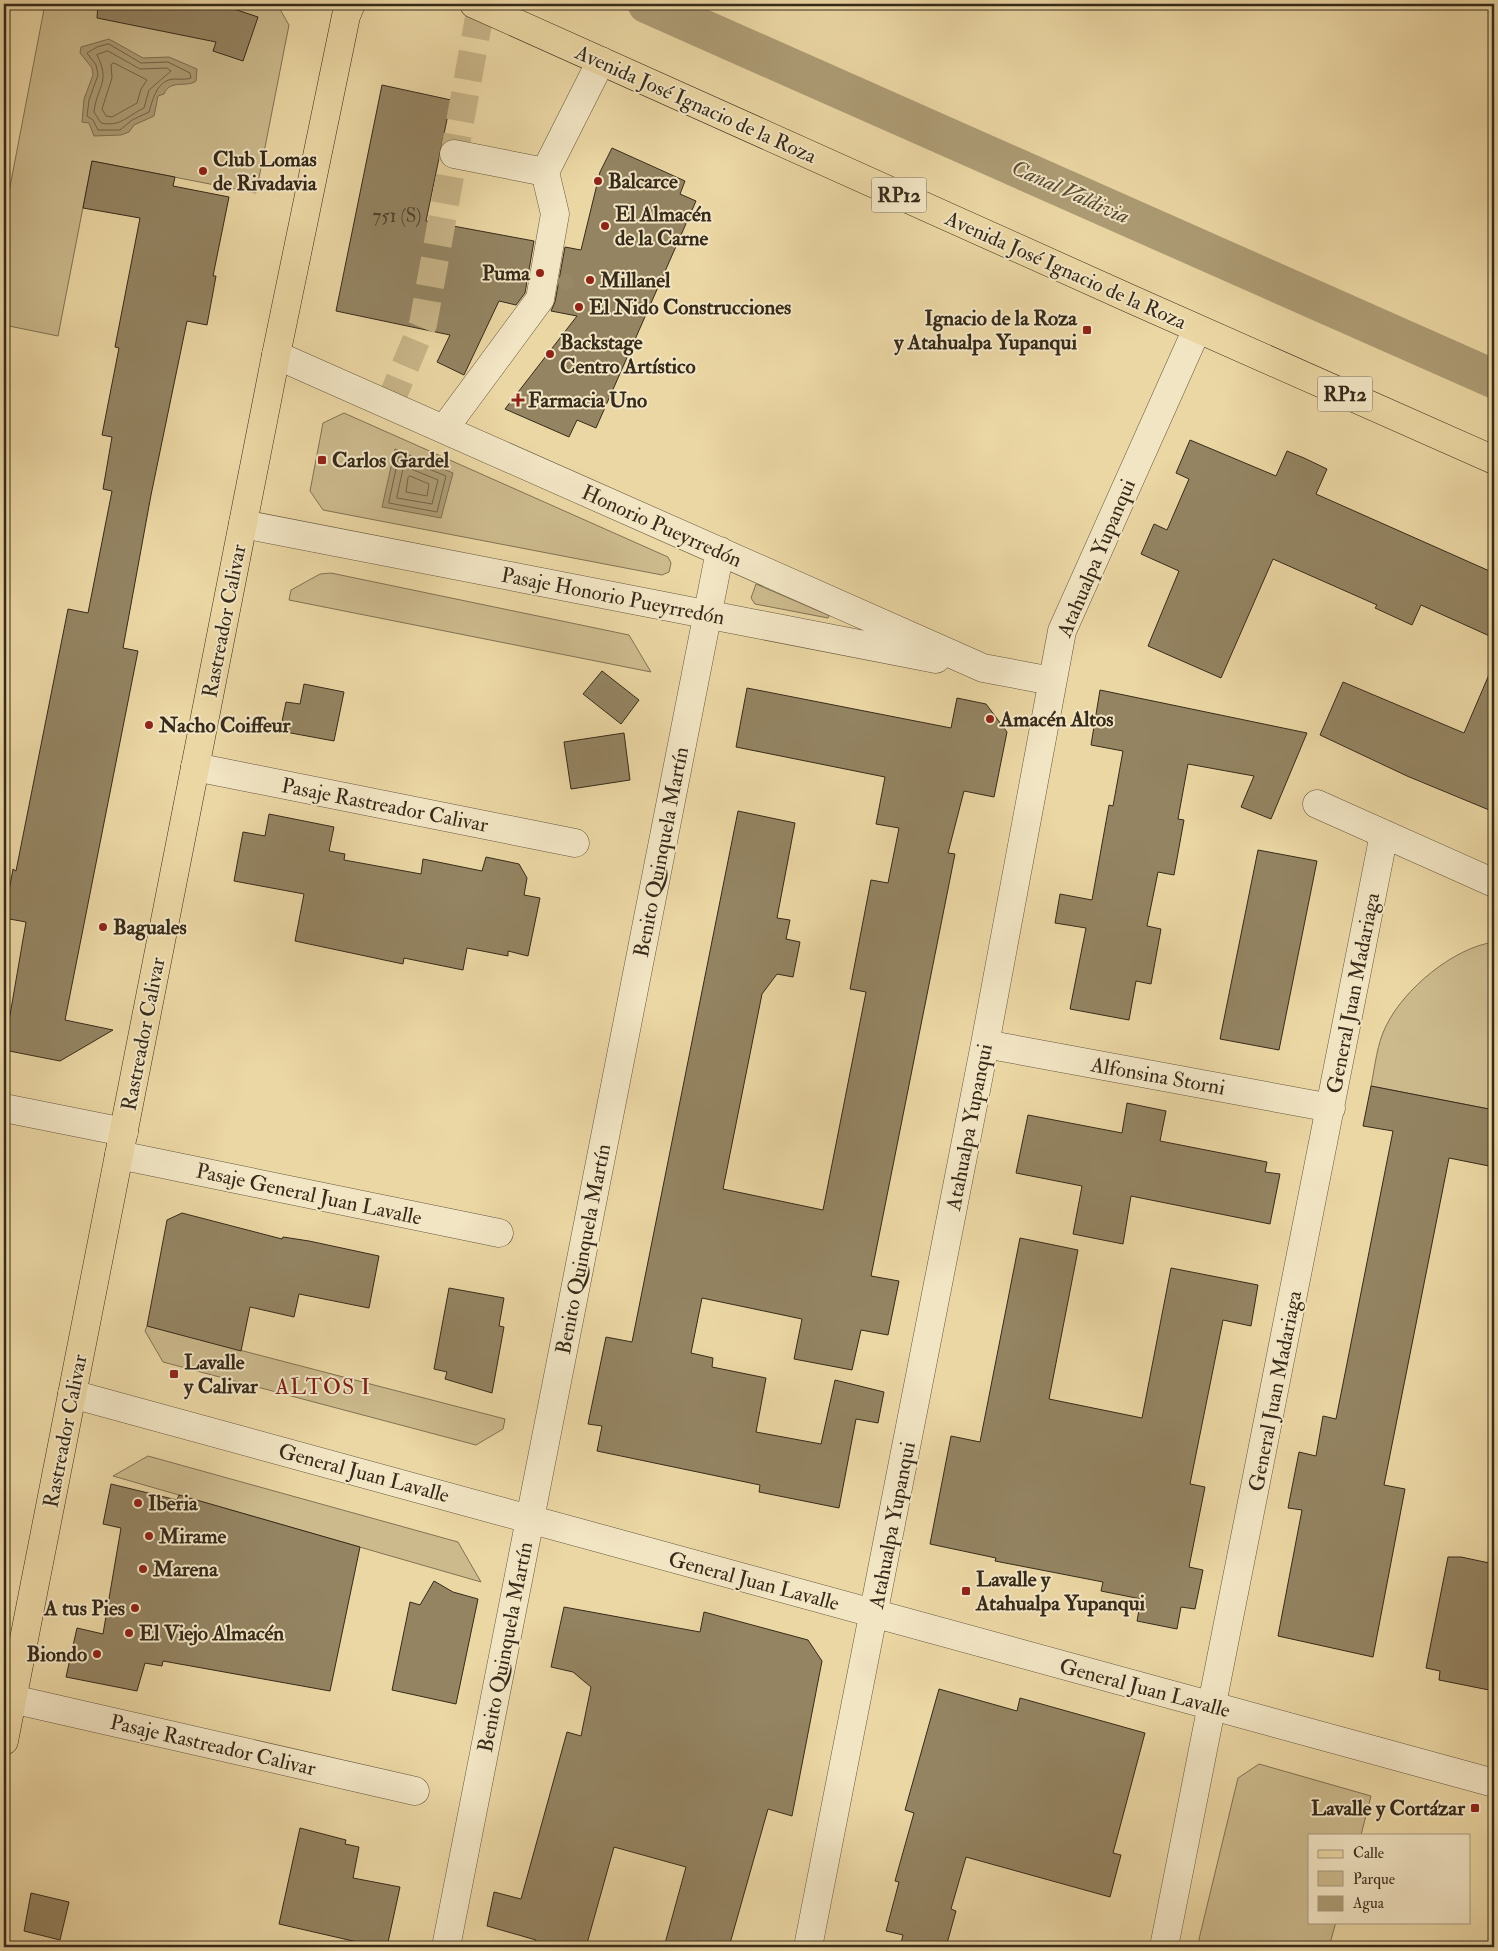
<svg xmlns="http://www.w3.org/2000/svg" width="1498" height="1951" viewBox="0 0 1498 1951" font-family="'IM FELL Double Pica',serif">
	<rect width="100%" height="100%" fill="#ebd7a4"/>
	<filter id="stains"><feTurbulence type="fractalNoise" baseFrequency=".004" numOctaves="4"/><feColorMatrix values="0 0 0 0 .2 0 0 0 0 .09 0 0 0 0 .02 0 0 0 .5 -.17"/></filter>
	<radialGradient id="worn" r=".72"><stop offset=".6" stop-color="#630" stop-opacity="0"/><stop offset="1" stop-color="#630" stop-opacity=".3"/></radialGradient>
	<path fill="#ccba8d" stroke="#817254" d="M 45,4 L 277,4 L 289,25 L 256,193 L 92,161 L 58,336 L 4,325 L 4,218 Z
		M 344,413 L 668,557 L 671,563 L 669,572 L 662,575 L 323,510 L 310,491 L 323,423 Z
		M 331,573 L 629,635 L 651,672 L 289,600 L 291,590 L 320,574 Z
		M 756,584 L 828,615 L 829,616 L 828,618 L 755,604 L 751,598 Z
		M 1494,942 L 1494,1110 L 1371,1086 C 1375,1066 1377,1044 1386,1026 C 1404,989 1453,948 1494,942 Z
		M 147,1326 L 505,1419 L 503,1429 L 476,1445 L 163,1362 L 145,1331 Z
		M 148,1456 L 458,1542 L 481,1582 L 113,1476 Z
		M 1259,1764 L 1371,1796 L 1361,1835 L 1309,1835 L 1309,1922 L 1336,1922 L 1329,1947 L 1200,1947 L 1199,1939 L 1238,1778 Z"/>
	<path fill="#ad9c75" stroke="#7d6e51" d="M 109,39 L 143,58 L 169,57 L 197,69 L 196,81 C 186,88 170,79 164,94 L 158,96 L 154,116 L 134,125 L 129,132 L 121,135 L 94,136 L 89,123 L 82,122 L 84,99 L 93,75 L 92,68 L 80,53 L 81,47 Z
		M 395,449 L 453,473 L 441,518 L 382,507 Z"/>
	<g fill="none" stroke-linecap="round" stroke-linejoin="round">
		<path stroke="#726348" stroke-width="1" d="M 109,44 L 141,63 L 168,62 L 190,73 L 191,78 C 185,80 180,79 174,79 C 157,80 153,99 149,112 L 132,120 L 120,130 L 98,130 L 93,120 L 87,116 L 89,100 L 98,75 L 96,65 L 87,53 L 97,47 Z
			M 108,51 L 140,69 L 167,68 L 171,71 L 149,90 L 144,108 C 127,116 121,127 101,123 L 94,112 C 97,85 111,83 97,55 Z
			M 114,63 L 147,80 L 141,89 L 137,103 L 112,117 L 106,116 L 102,109 L 112,78 L 111,65 Z
			M 399,457 L 446,476 L 437,512 L 389,503 Z
			M 404,466 L 438,480 L 432,504 L 397,498 Z
			M 410,476 L 429,484 L 427,496 L 406,492 L 408,478 Z"/>
		<path stroke="#ad9c75" stroke-width="39" d="M 647,4 L 1494,379"/>
	</g>
	<path fill="#948462" stroke="#362a1a" d="M 98,4 L 219,4 L 258,17 L 243,61 L 213,51 L 216,42 L 97,18 Z
		M 382,85 L 451,100 L 426,221 L 534,241 L 525,293 L 516,305 L 499,301 L 464,375 L 437,362 L 450,335 L 336,311 Z
		M 612,148 L 685,181 L 680,194 L 696,201 L 596,428 L 577,420 L 569,437 L 505,409 L 577,316 L 551,311 L 555,302 L 565,247 L 581,250 L 600,172 Z
		M 92,161 L 175,177 L 173,186 L 229,197 L 213,276 L 216,276 L 207,325 L 187,321 L 151,495 L 123,648 L 138,651 L 65,1020 L 113,1030 L 60,1061 L 4,1050 L 26,922 L 4,918 L 13,869 L 16,871 L 68,609 L 88,613 L 112,491 L 103,489 L 112,437 L 102,435 L 119,348 L 115,347 L 140,218 L 83,208 Z
		M 1190,440 L 1276,476 L 1287,451 L 1304,458 L 1327,469 L 1316,494 L 1494,573 L 1494,638 L 1421,605 L 1412,625 L 1375,608 L 1377,605 L 1273,559 L 1221,678 L 1148,646 L 1179,571 L 1141,554 L 1154,524 L 1167,530 L 1189,479 L 1176,473 Z
		M 1494,663 L 1494,812 L 1407,776 L 1320,735 L 1343,682 L 1464,733 Z
		M 602,671 L 639,700 L 621,724 L 583,694 Z
		M 304,684 L 344,692 L 334,741 L 280,731 L 286,702 L 300,704 Z
		M 747,688 L 951,728 L 957,698 L 986,704 L 1007,732 L 994,797 L 964,791 L 948,853 L 955,854 L 871,1276 L 899,1281 L 888,1335 L 861,1330 L 852,1370 L 794,1359 L 802,1319 L 702,1298 L 691,1353 L 713,1358 L 712,1367 L 766,1378 L 756,1432 L 821,1444 L 835,1380 L 884,1392 L 878,1423 L 856,1419 L 839,1508 L 759,1492 L 760,1485 L 597,1451 L 602,1426 L 588,1424 L 606,1337 L 632,1342 L 738,811 L 795,823 L 777,918 L 790,920 L 786,939 L 800,942 L 793,977 L 777,974 L 762,994 L 723,1189 L 823,1210 L 866,992 L 850,989 L 871,880 L 888,883 L 899,828 L 876,824 L 885,777 L 736,747 Z
		M 1100,690 L 1307,733 L 1271,819 L 1241,807 L 1254,776 L 1188,764 L 1178,819 L 1184,820 L 1174,875 L 1158,872 L 1147,926 L 1161,929 L 1151,984 L 1136,981 L 1129,1020 L 1070,1009 L 1086,928 L 1055,923 L 1060,894 L 1092,900 L 1109,805 L 1113,806 L 1123,751 L 1091,745 Z
		M 624,733 L 630,780 L 571,789 L 564,742 Z
		M 269,814 L 334,827 L 329,851 L 345,854 L 344,860 L 421,874 L 423,859 L 482,871 L 486,857 L 519,864 L 527,878 L 524,895 L 540,898 L 528,956 L 508,951 L 508,956 L 467,948 L 463,970 L 404,958 L 403,964 L 295,941 L 304,894 L 234,881 L 243,832 L 265,836 Z
		M 1258,850 L 1317,861 L 1279,1050 L 1220,1039 Z
		M 1371,1086 L 1494,1110 L 1494,1167 L 1449,1158 L 1384,1485 L 1405,1489 L 1373,1657 L 1278,1636 L 1302,1510 L 1288,1508 L 1299,1452 L 1316,1456 L 1323,1416 L 1336,1419 L 1393,1131 L 1363,1126 Z
		M 1127,1103 L 1166,1111 L 1160,1141 L 1267,1162 L 1265,1172 L 1280,1174 L 1270,1224 L 1131,1196 L 1123,1244 L 1073,1234 L 1082,1186 L 1016,1173 L 1028,1115 L 1122,1133 Z
		M 182,1213 L 282,1239 L 283,1237 L 309,1241 L 379,1256 L 369,1308 L 299,1294 L 294,1317 L 250,1307 L 241,1351 L 147,1326 L 167,1220 Z
		M 1020,1238 L 1078,1250 L 1049,1399 L 1142,1418 L 1171,1268 L 1258,1285 L 1251,1326 L 1223,1320 L 1190,1484 L 1205,1487 L 1189,1567 L 1203,1570 L 1195,1609 L 1181,1607 L 1177,1629 L 1137,1621 L 1141,1599 L 1101,1591 L 1103,1582 L 995,1561 L 996,1558 L 930,1544 L 951,1436 L 980,1442 Z
		M 449,1288 L 504,1298 L 499,1326 L 504,1327 L 492,1393 L 445,1379 L 447,1372 L 434,1369 Z
		M 111,1484 L 177,1500 L 179,1495 L 360,1547 L 330,1691 L 163,1661 L 162,1666 L 145,1663 L 137,1691 L 66,1677 L 77,1628 L 103,1634 L 121,1528 L 103,1524 Z
		M 1448,1557 L 1461,1557 L 1494,1564 L 1494,1691 L 1439,1680 L 1440,1671 L 1426,1668 Z
		M 434,1581 L 453,1592 L 478,1599 L 456,1704 L 392,1690 L 410,1602 L 420,1605 Z
		M 564,1607 L 700,1632 L 704,1612 L 808,1640 L 822,1661 L 792,1816 L 768,1809 L 729,1947 L 664,1947 L 686,1867 L 614,1847 L 586,1947 L 534,1947 L 536,1940 L 487,1926 L 494,1892 L 521,1899 L 567,1732 L 581,1736 L 591,1687 L 573,1672 L 551,1667 Z
		M 939,1689 L 1017,1711 L 1020,1698 L 1145,1733 L 1113,1853 L 1121,1855 L 1110,1897 L 966,1857 L 951,1909 L 956,1911 L 946,1947 L 900,1947 L 903,1935 L 886,1931 L 899,1882 L 895,1881 L 914,1813 L 905,1810 Z
		M 300,1828 L 346,1840 L 345,1844 L 359,1847 L 353,1878 L 400,1887 L 387,1947 L 379,1947 L 279,1924 Z
		M 31,1893 L 69,1902 L 60,1940 L 24,1931 Z"/>
	<g fill="none" stroke-linecap="round" stroke-linejoin="round">
		<path stroke="#c7b488" stroke-width="28" stroke-dasharray="28 14" stroke-linecap="butt" d="M 389,405 L 423,324 L 481,7"/>
		<defs>
			<path id="minor" d="M 454,154 L 545,172
				M 276,355 L 983,668 L 1052,681
				M 444,429 L 540,299 L 555,214 L 545,172 L 601,61
				M 243,524 L 936,659
				M 195,767 L 575,843
				M 1317,804 L 1494,883
				M 985,1044 L 1331,1108
				M 4,1108 L 124,1132
				M 119,1155 L 499,1233
				M 72,1394 L 1494,1783
				M 12,1699 L 415,1791
				M 446,1947 L 720,551
				M 808,1947 L 985,1044 L 1062,631 L 1197,329
				M 1164,1947 L 1384,834"/>
			<path id="major" d="M 474,4 L 1133,300 L 1494,460
				M 4,1741 L 276,355 L 346,16 L 351,4"/>
		</defs>
		<use href="#minor" stroke="#63553c" stroke-width="29"/>
		<use href="#major" stroke="#362a1a" stroke-width="29"/>
		<use href="#minor" stroke="#f2e5c4" stroke-width="28"/>
		<use href="#major" stroke="#ebd7a4" stroke-width="28"/>
	</g>
	<circle fill="#988865" cx="566" cy="282" r="8"/>
	<g fill="#8f2418" stroke="#f2e5c4" stroke-width="2">
		<circle cx="203" cy="171" r="5"/>
		<circle cx="598" cy="181" r="5"/>
		<circle cx="605" cy="226" r="5"/>
		<circle cx="540" cy="273" r="5"/>
		<circle cx="590" cy="280" r="5"/>
		<circle cx="579" cy="307" r="5"/>
		<rect x="1082" y="325" width="10" height="10" rx="2.5"/>
		<circle cx="550" cy="354" r="5"/>
		<path d="M515.5 392.5h5v5h5v5h-5v5h-5v-5h-5v-5h5z"/>
		<rect x="317" y="455" width="10" height="10" rx="2.5"/>
		<circle cx="990" cy="719" r="5"/>
		<circle cx="149" cy="725" r="5"/>
		<circle cx="103" cy="927" r="5"/>
		<rect x="169" y="1369" width="10" height="10" rx="2.5"/>
		<circle cx="138" cy="1503" r="5"/>
		<circle cx="149" cy="1536" r="5"/>
		<circle cx="143" cy="1569" r="5"/>
		<rect x="961" y="1586" width="10" height="10" rx="2.5"/>
		<circle cx="135" cy="1608" r="5"/>
		<circle cx="129" cy="1633" r="5"/>
		<circle cx="97" cy="1654" r="5"/>
		<rect x="1470" y="1803" width="10" height="10" rx="2.5"/>
	</g>
	<g text-anchor="middle" stroke-width="4" stroke-linejoin="round" paint-order="stroke">
		<g font-size="19" fill="#4e402c">
			<text x="397" y="222">751 (S)</text>
		</g>
		<g fill="#f2e5c4" stroke="#6e624d" stroke-width="1">
			<rect x="871.5" y="177.5" width="55" height="35" rx="4"/>
			<rect x="1317.5" y="376.5" width="55" height="35" rx="4"/>
		</g>
		<g font-size="20" font-weight="bold" fill="#362a1a">
			<text x="899" y="202">RP12</text>
			<text x="1345" y="401">RP12</text>
		</g>
		<g font-size="21" fill="#362a1a" stroke="#f2e5c4">
			<text transform="translate(696 104) rotate(24)" y="7">Avenida José Ignacio de la Roza</text>
			<text transform="translate(1066 270) rotate(24)" y="7">Avenida José Ignacio de la Roza</text>
			<text transform="translate(662 526) rotate(24)" y="7">Honorio Pueyrredón</text>
			<text transform="translate(1096 558) rotate(-67)" y="7">Atahualpa Yupanqui</text>
			<text transform="translate(613 596) rotate(11)" y="7">Pasaje Honorio Pueyrredón</text>
			<text transform="translate(224 621) rotate(-79)" y="7">Rastreador Calivar</text>
			<text transform="translate(385 805) rotate(11)" y="7">Pasaje Rastreador Calivar</text>
			<text transform="translate(661 852) rotate(-79)" y="7">Benito Quinquela Martín</text>
			<text transform="translate(1353 993) rotate(-79)" y="7">General Juan Madariaga</text>
			<text transform="translate(143 1034) rotate(-79)" y="7">Rastreador Calivar</text>
			<text transform="translate(1158 1076) rotate(10)" y="7">Alfonsina Storni</text>
			<text transform="translate(969 1127) rotate(-79)" y="7">Atahualpa Yupanqui</text>
			<text transform="translate(309 1194) rotate(12)" y="7">Pasaje General Juan Lavalle</text>
			<text transform="translate(583 1249) rotate(-79)" y="7">Benito Quinquela Martín</text>
			<text transform="translate(1275 1391) rotate(-79)" y="7">General Juan Madariaga</text>
			<text transform="translate(65 1431) rotate(-79)" y="7">Rastreador Calivar</text>
			<text transform="translate(364 1473) rotate(15)" y="7">General Juan Lavalle</text>
			<text transform="translate(892 1525) rotate(-79)" y="7">Atahualpa Yupanqui</text>
			<text transform="translate(754 1581) rotate(15)" y="7">General Juan Lavalle</text>
			<text transform="translate(505 1647) rotate(-79)" y="7">Benito Quinquela Martín</text>
			<text transform="translate(1145 1688) rotate(15)" y="7">General Juan Lavalle</text>
			<text transform="translate(213 1745) rotate(13)" y="7">Pasaje Rastreador Calivar</text>
		</g>
		<g font-size="21" font-weight="bold" fill="#362a1a" stroke="#f2e5c4" text-anchor="start">
			<text x="213" y="166">Club Lomas<tspan x="213" dy="24">de Rivadavia</tspan></text>
			<text x="608" y="188">Balcarce</text>
			<text x="615" y="221">El Almacén<tspan x="615" dy="24">de la Carne</tspan></text>
			<text x="530" y="280" text-anchor="end">Puma</text>
			<text x="600" y="287">Millanel</text>
			<text x="589" y="314">El Nido Construcciones</text>
			<text x="1077" y="325" text-anchor="end">Ignacio de la Roza<tspan x="1077" dy="24">y Atahualpa Yupanqui</tspan></text>
			<text x="560" y="349">Backstage<tspan x="560" dy="24">Centro Artístico</tspan></text>
			<text x="528" y="407">Farmacia Uno</text>
			<text x="332" y="467">Carlos Gardel</text>
			<text x="1000" y="726">Amacén Altos</text>
			<text x="159" y="732">Nacho Coiffeur</text>
			<text x="113" y="934">Baguales</text>
			<text x="184" y="1369">Lavalle<tspan x="184" dy="24">y Calivar</tspan></text>
			<text x="148" y="1510">Iberia</text>
			<text x="159" y="1543">Mirame</text>
			<text x="153" y="1576">Marena</text>
			<text x="976" y="1586">Lavalle y<tspan x="976" dy="24">Atahualpa Yupanqui</tspan></text>
			<text x="125" y="1615" text-anchor="end">A tus Pies</text>
			<text x="139" y="1640">El Viejo Almacén</text>
			<text x="87" y="1661" text-anchor="end">Biondo</text>
			<text x="1465" y="1815" text-anchor="end">Lavalle y Cortázar</text>
		</g>
		<g font-size="22" font-style="italic" fill="#5a4c35" stroke="#f2e5c4">
			<text transform="translate(1071 191) rotate(24)" y="8">Canal Valdivia</text>
		</g>
		<g font-size="22" letter-spacing="1" fill="#7a1f14" stroke="#f2e5c4">
			<text x="323" y="1394">ALTOS I</text>
		</g>
	</g>
	<rect width="1498" height="1951" fill="none" stroke="#ebd7a4" stroke-width="20"/>
	<rect x="5" y="5" width="1488" height="1941" fill="none" stroke="#362a1a" stroke-width="2.5"/>
	<rect x="10" y="10" width="1478" height="1931" fill="none" stroke="#362a1a"/>
	<rect x="1308" y="1834" width="162" height="90" fill="#f2e5c4" stroke="#a79a80"/>
	<rect x="1318" y="1850" width="25" height="8" fill="#ebd7a4" stroke="#a79a80"/>
	<text x="1353" y="1858" font-size="15" fill="#362a1a">Calle</text>
	<rect x="1318" y="1871" width="25" height="15" fill="#ccba8d" stroke="#a79a80"/>
	<text x="1353" y="1884" font-size="15" fill="#362a1a">Parque</text>
	<rect x="1318" y="1896" width="25" height="15" fill="#ad9c75" stroke="#a79a80"/>
	<text x="1353" y="1908" font-size="15" fill="#362a1a">Agua</text>
	<rect width="100%" height="100%" filter="url(#stains)"/>
	<rect width="100%" height="100%" fill="url(#worn)"/>
</svg>
